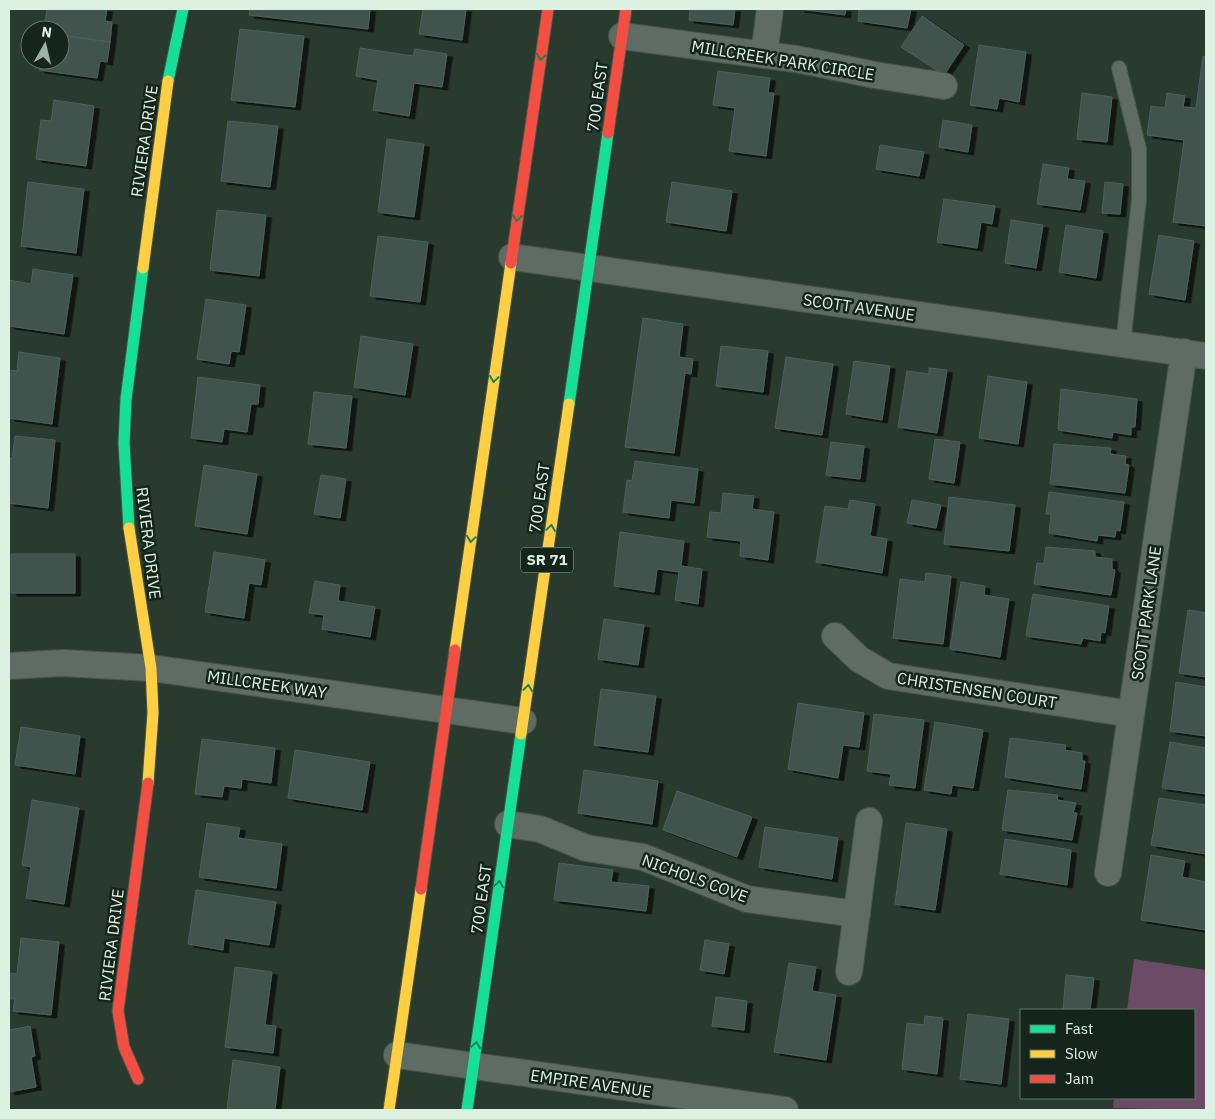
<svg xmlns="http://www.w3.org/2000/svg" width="1215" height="1119" viewBox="0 0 1215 1119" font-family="'IBM Plex Sans',sans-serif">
	<defs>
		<filter id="shadow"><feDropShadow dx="5.5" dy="3" stdDeviation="0" flood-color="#0009"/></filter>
	</defs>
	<rect width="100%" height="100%" fill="#293a2f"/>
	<path fill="#6c4b67" d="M 1134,959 L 1206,970 L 1206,1110 L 1113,1108 L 1114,1098 L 1194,1098 L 1194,1010 L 1127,1010 Z"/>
	<path fill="#40524e" stroke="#4e605c" filter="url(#shadow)" d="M 47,9 L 107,9 L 105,21 L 112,22 L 110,42 L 60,35 L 60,30 L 44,30 Z
		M 250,9 L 370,9 L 368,29 L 249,15 Z
		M 423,9 L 466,9 L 462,40 L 419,34 Z
		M 690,9 L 735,9 L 733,25 L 689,20 Z
		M 799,9 L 846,9 L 845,15 Z
		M 859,9 L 911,9 L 907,28 L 858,21 Z
		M 922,16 L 964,45 L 944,75 L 901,47 Z
		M 240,29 L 304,36 L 295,107 L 231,100 Z
		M 60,35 L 110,42 L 107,62 L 100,61 L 97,78 L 39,70 L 40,60 L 60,60 Z
		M 979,45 L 1026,52 L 1019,102 L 999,98 L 997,109 L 970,105 Z
		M 360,48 L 413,56 L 415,49 L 447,54 L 442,87 L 414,83 L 409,116 L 373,110 L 378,80 L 356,76 Z
		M 1203,56 L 1206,57 L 1206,226 L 1173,222 L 1184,140 L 1147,135 L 1151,106 L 1165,108 L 1167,93 L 1185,96 L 1183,107 L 1196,108 Z
		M 718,71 L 770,78 L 768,93 L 774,93 L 766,156 L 729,151 L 735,108 L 713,105 Z
		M 1082,93 L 1112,97 L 1107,142 L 1077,139 Z
		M 54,100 L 94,106 L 86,166 L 36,159 L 41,120 L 51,121 Z
		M 943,120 L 972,125 L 968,152 L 939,147 Z
		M 228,121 L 278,126 L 270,187 L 221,181 Z
		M 387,139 L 424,144 L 414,217 L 378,212 Z
		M 880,145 L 924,152 L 919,176 L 876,169 Z
		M 1043,164 L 1069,168 L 1067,179 L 1085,181 L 1080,210 L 1037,204 Z
		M 28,182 L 84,189 L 76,253 L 21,246 Z
		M 672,182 L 732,191 L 726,231 L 666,222 Z
		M 1105,182 L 1123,184 L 1120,214 L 1102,213 Z
		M 944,199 L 995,206 L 992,224 L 981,222 L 977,248 L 937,242 Z
		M 217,210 L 266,215 L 259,276 L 210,270 Z
		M 1011,220 L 1043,225 L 1036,268 L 1005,263 Z
		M 1066,225 L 1103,231 L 1096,278 L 1059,272 Z
		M 1159,235 L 1194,241 L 1185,300 L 1149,294 Z
		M 378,236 L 428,242 L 420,302 L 370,296 Z
		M 33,269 L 73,275 L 64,334 L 9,326 L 9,280 L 31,284 Z
		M 206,299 L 246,305 L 239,352 L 231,351 L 229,364 L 197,359 Z
		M 643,318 L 683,324 L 679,357 L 693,359 L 691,374 L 685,373 L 674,453 L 625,447 Z
		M 361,336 L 413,344 L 405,395 L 354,387 Z
		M 721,346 L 768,351 L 763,392 L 716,386 Z
		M 19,352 L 60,358 L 52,424 L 9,418 L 9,370 L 17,371 Z
		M 786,357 L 833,364 L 822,435 L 775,428 Z
		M 854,361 L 890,366 L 882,420 L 846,414 Z
		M 929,368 L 947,370 L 937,433 L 898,427 L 907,371 L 929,374 Z
		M 988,376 L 1027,382 L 1018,444 L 979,438 Z
		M 198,377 L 260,385 L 258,404 L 251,404 L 247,432 L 224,429 L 222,442 L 191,438 Z
		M 1061,389 L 1137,399 L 1135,427 L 1131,427 L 1131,435 L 1113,432 L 1112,438 L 1058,430 Z
		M 314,392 L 352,396 L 346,448 L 308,444 Z
		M 15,436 L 55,440 L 48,508 L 9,503 L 9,458 L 12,458 Z
		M 935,439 L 960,442 L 954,483 L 929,479 Z
		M 831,442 L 864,446 L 860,479 L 826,475 Z
		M 1054,444 L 1111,448 L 1110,454 L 1126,456 L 1125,464 L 1129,465 L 1125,493 L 1050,484 Z
		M 635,461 L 698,469 L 694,503 L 671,500 L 669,518 L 623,512 L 627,480 L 632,481 Z
		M 204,465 L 257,474 L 247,534 L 195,526 Z
		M 321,475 L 346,479 L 340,518 L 314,514 Z
		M 1049,492 L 1124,502 L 1120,531 L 1116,530 L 1115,537 L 1098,535 L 1097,541 L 1049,533 L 1051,514 L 1046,514 Z
		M 723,493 L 754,496 L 752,509 L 774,512 L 768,560 L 740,556 L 741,541 L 707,537 L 710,512 L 721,513 Z
		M 949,497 L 1015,505 L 1009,551 L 944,544 Z
		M 850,500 L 875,504 L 870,536 L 887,539 L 882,573 L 816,562 L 825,506 L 848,509 Z
		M 912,500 L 941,505 L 936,528 L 907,523 Z
		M 620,532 L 684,541 L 681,566 L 702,569 L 698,604 L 675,600 L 679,572 L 657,569 L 654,592 L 614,586 Z
		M 1046,547 L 1095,551 L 1095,557 L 1112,559 L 1112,569 L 1115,570 L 1111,595 L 1034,584 L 1037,563 L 1044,564 Z
		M 214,552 L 265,560 L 261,585 L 249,583 L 244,618 L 205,612 Z
		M 11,554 L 75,554 L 75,593 L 11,593 Z
		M 926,573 L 951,576 L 943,644 L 893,638 L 900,579 L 925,582 Z
		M 315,581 L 340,585 L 338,601 L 375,607 L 370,637 L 322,629 L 324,615 L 309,613 Z
		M 961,582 L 985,586 L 984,595 L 1009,599 L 1000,657 L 950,649 Z
		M 1033,594 L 1109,606 L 1105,633 L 1101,632 L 1100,641 L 1083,638 L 1081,644 L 1026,636 Z
		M 1188,610 L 1206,613 L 1206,677 L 1179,673 Z
		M 604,619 L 644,625 L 638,665 L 598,659 Z
		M 1176,682 L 1206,687 L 1206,736 L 1170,731 Z
		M 601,689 L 656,696 L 648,752 L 594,745 Z
		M 798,703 L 864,713 L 859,747 L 843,745 L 838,778 L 788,769 Z
		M 874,714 L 924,720 L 915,788 L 889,785 L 891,774 L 867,771 Z
		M 935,722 L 983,730 L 973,788 L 952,785 L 951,794 L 924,790 Z
		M 21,727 L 80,736 L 75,774 L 15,765 Z
		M 1010,738 L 1066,745 L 1065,750 L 1082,753 L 1082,761 L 1085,761 L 1081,789 L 1005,777 Z
		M 202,739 L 275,748 L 271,783 L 242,779 L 241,788 L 224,786 L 222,797 L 195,794 Z
		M 1170,742 L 1206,748 L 1206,794 L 1162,788 Z
		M 295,750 L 370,762 L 362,810 L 288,798 Z
		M 584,770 L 658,781 L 652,824 L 578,813 Z
		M 1008,790 L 1058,795 L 1057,800 L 1076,803 L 1073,813 L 1077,813 L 1072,840 L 1002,830 Z
		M 677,791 L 752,817 L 737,857 L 663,830 Z
		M 1159,798 L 1206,805 L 1206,854 L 1151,845 Z
		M 32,800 L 79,808 L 64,904 L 26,898 L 31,867 L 22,865 Z
		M 207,823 L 240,828 L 238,838 L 282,844 L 276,888 L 199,877 Z
		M 906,823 L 947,829 L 935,910 L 895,904 Z
		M 765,827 L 838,838 L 832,879 L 759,867 Z
		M 1005,839 L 1071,850 L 1067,885 L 1000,874 Z
		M 1151,855 L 1185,861 L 1182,877 L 1206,882 L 1206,930 L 1141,920 Z
		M 559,863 L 613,870 L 611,882 L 649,886 L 646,911 L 554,900 Z
		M 196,890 L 276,902 L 269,945 L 224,938 L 223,950 L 188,944 Z
		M 21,938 L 59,942 L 51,1015 L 13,1011 L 15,999 L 9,999 L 9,973 L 17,974 Z
		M 705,940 L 729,944 L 724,974 L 700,970 Z
		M 789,963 L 816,967 L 812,991 L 836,995 L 826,1060 L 774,1052 Z
		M 235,967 L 272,972 L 265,1025 L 276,1026 L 273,1053 L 225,1047 Z
		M 1066,975 L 1094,978 L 1090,1010 L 1063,1010 Z
		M 716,997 L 747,1001 L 744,1030 L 712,1026 Z
		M 968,1014 L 1009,1019 L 1001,1084 L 960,1079 Z
		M 925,1016 L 943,1018 L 937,1074 L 902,1069 L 907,1023 L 924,1025 Z
		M 30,1026 L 35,1056 L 31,1057 L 36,1087 L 9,1092 L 9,1030 Z
		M 233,1060 L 280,1067 L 275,1110 L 227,1110 Z"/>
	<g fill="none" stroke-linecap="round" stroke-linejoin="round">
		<defs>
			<path id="lane" d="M 1119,68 L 1139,149 L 1139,200 L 1123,344"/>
			<path id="street" d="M 622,36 L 796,59 L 875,75 L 944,86
				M 764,55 L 770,9
				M 512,257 L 1206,356
				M 835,636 L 859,659 L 888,676 L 1131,714
				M 9,666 L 63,663 L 151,668 L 523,721
				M 508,824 L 540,829 L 586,848 L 643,857 L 747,899 L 857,914
				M 1108,873 L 1184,352
				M 849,972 L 869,821
				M 397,1055 L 785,1110"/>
			<path id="fast" d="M 168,81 L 183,9
				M 569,404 L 608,133
				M 129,528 L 124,443 L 126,399 L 143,268
				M 467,1110 L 521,734"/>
			<path id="slow" d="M 143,268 L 168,81
				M 129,528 L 151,668 L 153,713 L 148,783
				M 455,650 L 511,263
				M 521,734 L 569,404
				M 389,1110 L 421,889"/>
			<path id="jam" d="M 608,133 L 626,9
				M 511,263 L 548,9
				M 421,889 L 455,650
				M 138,1079 L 124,1047 L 118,1011 L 148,783"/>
		</defs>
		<use href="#lane" stroke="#46564b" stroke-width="16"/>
		<use href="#street" stroke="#46564b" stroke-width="28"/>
		<use href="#fast" stroke="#46564b" stroke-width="13"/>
		<use href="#slow" stroke="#46564b" stroke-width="13"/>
		<use href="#jam" stroke="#46564b" stroke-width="13"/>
		<use href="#lane" stroke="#5f6c63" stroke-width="14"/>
		<use href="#street" stroke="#5f6c63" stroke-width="26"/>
		<use href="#fast" stroke="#16e098" stroke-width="11"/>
		<use href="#slow" stroke="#ffcf43" stroke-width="11"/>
		<use href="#jam" stroke="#f24e42" stroke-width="11"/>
	</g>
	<defs><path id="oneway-chevron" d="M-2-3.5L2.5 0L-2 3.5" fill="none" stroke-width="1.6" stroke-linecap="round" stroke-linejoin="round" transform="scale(1.25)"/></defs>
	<g stroke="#16825a">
		<use href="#oneway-chevron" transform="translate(541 57) rotate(98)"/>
		<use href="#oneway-chevron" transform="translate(517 218) rotate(98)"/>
		<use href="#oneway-chevron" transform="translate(494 379) rotate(98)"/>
		<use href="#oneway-chevron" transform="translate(551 528) rotate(-82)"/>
		<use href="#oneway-chevron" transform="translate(471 539) rotate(98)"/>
		<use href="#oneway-chevron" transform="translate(528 688) rotate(-82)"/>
		<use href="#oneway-chevron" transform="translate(499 884) rotate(-82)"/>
		<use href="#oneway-chevron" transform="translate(476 1045) rotate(-82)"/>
	</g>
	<g text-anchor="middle" stroke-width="5" stroke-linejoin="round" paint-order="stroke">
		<rect fill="#16251b" stroke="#a1b4a6" stroke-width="1" x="521" y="547.5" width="52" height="25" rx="4"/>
		<g font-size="15" font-weight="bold" fill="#ddf1e2">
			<text x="547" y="565">SR 71</text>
		</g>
		<g font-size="16" fill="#ddf1e2" stroke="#16251b">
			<text transform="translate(783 60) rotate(9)" y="6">MILLCREEK PARK CIRCLE</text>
			<text transform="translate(597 97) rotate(-82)" y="6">700 EAST</text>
			<text transform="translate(144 141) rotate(-82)" y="6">RIVIERA DRIVE</text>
			<text transform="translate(859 307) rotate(8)" y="6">SCOTT AVENUE</text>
			<text transform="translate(539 498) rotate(-82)" y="6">700 EAST</text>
			<text transform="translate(149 543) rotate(83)" y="6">RIVIERA DRIVE</text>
			<text transform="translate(1146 613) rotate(-82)" y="6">SCOTT PARK LANE</text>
			<text transform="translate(267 684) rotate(8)" y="6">MILLCREEK WAY</text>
			<text transform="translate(977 690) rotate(9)" y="6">CHRISTENSEN COURT</text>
			<text transform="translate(695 878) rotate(20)" y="6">NICHOLS COVE</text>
			<text transform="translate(481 899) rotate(-82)" y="6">700 EAST</text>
			<text transform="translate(111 945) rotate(-83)" y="6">RIVIERA DRIVE</text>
			<text transform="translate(591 1083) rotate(8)" y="6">EMPIRE AVENUE</text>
		</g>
	</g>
	<rect width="1215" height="1119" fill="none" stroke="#ddf1e2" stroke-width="20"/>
	<rect x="1020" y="1009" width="175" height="90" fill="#16251b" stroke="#66776b"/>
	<rect x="1030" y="1025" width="25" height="8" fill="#16e098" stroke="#66776b"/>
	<text x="1065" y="1034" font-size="15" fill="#ddf1e2">Fast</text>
	<rect x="1030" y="1050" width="25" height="8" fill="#ffcf43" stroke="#66776b"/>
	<text x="1065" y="1059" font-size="15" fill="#ddf1e2">Slow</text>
	<rect x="1030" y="1075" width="25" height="8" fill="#f24e42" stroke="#66776b"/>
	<text x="1065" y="1084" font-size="15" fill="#ddf1e2">Jam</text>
	<g transform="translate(45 45) rotate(8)"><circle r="24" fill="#16251b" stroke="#66776b"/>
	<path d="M0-4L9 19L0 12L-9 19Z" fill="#9eb1a3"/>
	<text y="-8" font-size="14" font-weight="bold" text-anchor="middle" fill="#ddf1e2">N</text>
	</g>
</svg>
